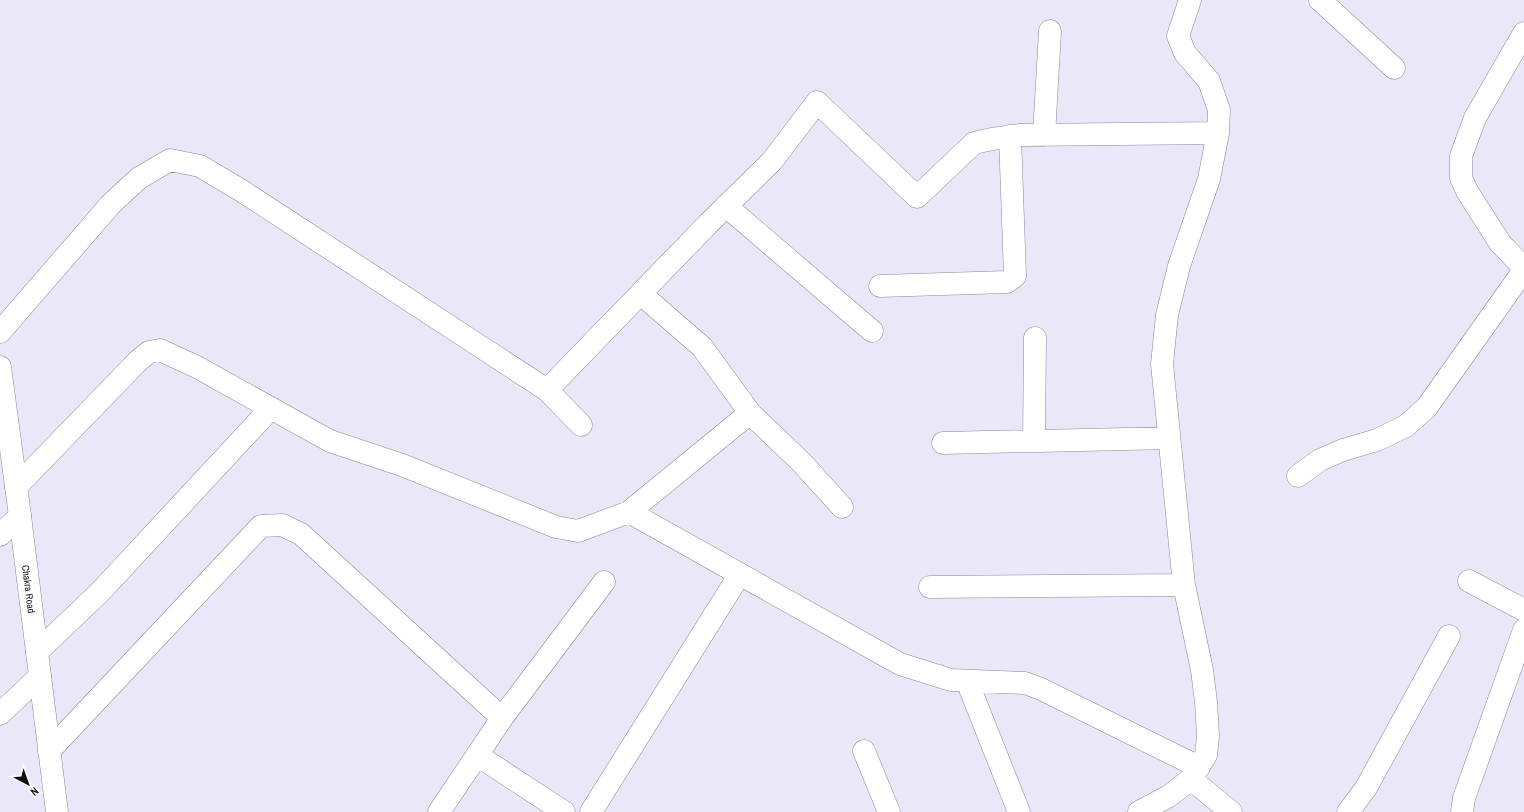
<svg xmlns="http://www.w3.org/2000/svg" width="1524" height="812" viewBox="0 0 1524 812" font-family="'Archivo Narrow',sans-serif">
	<rect width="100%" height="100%" fill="#eae7f9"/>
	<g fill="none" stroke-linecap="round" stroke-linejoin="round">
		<defs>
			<path id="minor" d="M 1320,0 L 1394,68
				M 1524,33 L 1475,118 L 1461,156 L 1461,178 L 1467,191 L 1500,243 L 1524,268
				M 1044,135 L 1050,31
				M 726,206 L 872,331
				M 880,286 L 1007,282 L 1015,276 L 1010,136
				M 641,294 L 702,347 L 750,413 L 802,463 L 842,507
				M 0,332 L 111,204 L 139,178 L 170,160 L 200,166 L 242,191 L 547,390 L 581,425
				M 547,390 L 708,224 L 772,161 L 817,102 L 917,197 L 974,143 L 992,139 L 1020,135 L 1218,133
				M 1034,441 L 1035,338
				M 943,443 L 1169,438
				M 1298,476 L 1320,460 L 1343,450 L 1377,440 L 1406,426 L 1427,407 L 1524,270
				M 16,487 L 138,361 L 149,352 L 160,350 L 197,367 L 330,441 L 402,465 L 556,527 L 578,531 L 629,512 L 750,413
				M 629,512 L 900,664 L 951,680 L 1025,683 L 1041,689 L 1199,767
				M 0,535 L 20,516
				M 1469,581 L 1524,610
				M 930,587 L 1184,585
				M 37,652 L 101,591 L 271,408
				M 967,681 L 1019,812
				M 0,714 L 40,676
				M 49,751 L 261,526 L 282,525 L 301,534 L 502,718
				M 864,751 L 889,812
				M 477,755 L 564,812
				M 1191,779 L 1231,812
				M 439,812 L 502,718 L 604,582
				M 591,812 L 740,574
				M 1139,812 L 1169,796 L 1191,779 L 1206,755 L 1208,736 L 1206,702 L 1202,670 L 1184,585 L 1162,364 L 1167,315 L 1179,266 L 1209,179 L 1218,133 L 1219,110 L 1209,81 L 1185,53 L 1178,36 L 1190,0
				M 1348,812 L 1366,788 L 1449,636
				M 1462,812 L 1464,798 L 1524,630"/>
			<path id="secondary" d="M 0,367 L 20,516 L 57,812"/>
		</defs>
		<use href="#minor" stroke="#8a8797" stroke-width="23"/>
		<use href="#secondary" stroke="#8a8797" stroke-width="23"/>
		<use href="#minor" stroke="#fff" stroke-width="22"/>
		<use href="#secondary" stroke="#fff" stroke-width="22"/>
	</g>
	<g text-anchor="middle" stroke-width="3.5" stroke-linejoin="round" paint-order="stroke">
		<g font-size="10" fill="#121016" stroke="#fff">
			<text transform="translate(29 589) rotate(83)" y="4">Chakra Road</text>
		</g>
	</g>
	<g transform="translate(28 784) rotate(139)" stroke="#ffffff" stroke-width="3" paint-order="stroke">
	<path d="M0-3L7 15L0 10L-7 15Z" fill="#121016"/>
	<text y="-6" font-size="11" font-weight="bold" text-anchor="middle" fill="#121016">N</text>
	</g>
</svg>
